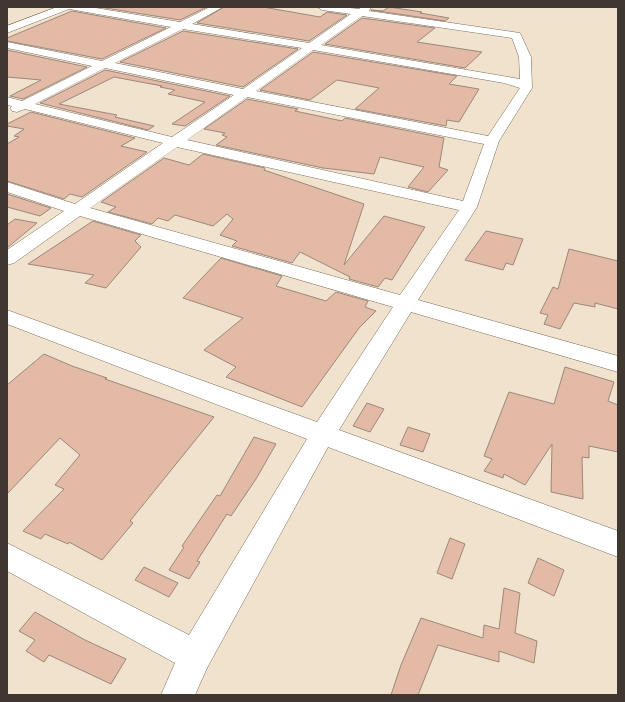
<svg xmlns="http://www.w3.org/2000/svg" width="625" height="702" viewBox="0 0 625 702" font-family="'Roboto Condensed',sans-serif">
	<rect width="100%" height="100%" fill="#f1e2ce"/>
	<path fill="#e2baa6" stroke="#9d877c" d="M 99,7 L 207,7 L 180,20 Z
		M 224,7 L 263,7 L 320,17 L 327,12 L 347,15 L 309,41 L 197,23 Z
		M 389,7 L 422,12 L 420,13 L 449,18 L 445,21 L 371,10 L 383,11 Z
		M 72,11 L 166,28 L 102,59 L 7,41 L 7,38 Z
		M 362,18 L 435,28 L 417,42 L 482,52 L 465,68 L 325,44 Z
		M 183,31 L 298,49 L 243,87 L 120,62 Z
		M 7,50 L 87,67 L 23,99 L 10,96 L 41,80 L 7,77 Z
		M 313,52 L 457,76 L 449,84 L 479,89 L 459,122 L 447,120 L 446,126 L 355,109 L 379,88 L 337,80 L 310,100 L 260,90 Z
		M 105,70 L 230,96 L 185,126 L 172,124 L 205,102 L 168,94 L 175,90 L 160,87 L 162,86 L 114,77 L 59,104 L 117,115 L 115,117 L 154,126 L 148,130 L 40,103 Z
		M 247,99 L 298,109 L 295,111 L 342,121 L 345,118 L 444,138 L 439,167 L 448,170 L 428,192 L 408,187 L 424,167 L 380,157 L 374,174 L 323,168 L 216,145 L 227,137 L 222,135 L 225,133 L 204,129 Z
		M 31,112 L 135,138 L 121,146 L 147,152 L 82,197 L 70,194 L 64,199 L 7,181 L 7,144 L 19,137 L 14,136 L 24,129 L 7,126 L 7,124 Z
		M 203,154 L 265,168 L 264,170 L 364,204 L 344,265 L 384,216 L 425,227 L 392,280 L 385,278 L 378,287 L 349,279 L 350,277 L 300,252 L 292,263 L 232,246 L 237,241 L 220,235 L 233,219 L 227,214 L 213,226 L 175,215 L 168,221 L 158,218 L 152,224 L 108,212 L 116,207 L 101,202 L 164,158 L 189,165 Z
		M 7,194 L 51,208 L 40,216 L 7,207 Z
		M 15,219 L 37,223 L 7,248 L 7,225 Z
		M 93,221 L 141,235 L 135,241 L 141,247 L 106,288 L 85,283 L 94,275 L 28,264 Z
		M 486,231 L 523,239 L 513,265 L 506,263 L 503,270 L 465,260 Z
		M 569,249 L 618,261 L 618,309 L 595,303 L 595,307 L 574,303 L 560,329 L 544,324 L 548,315 L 540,313 L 553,287 L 558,289 Z
		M 221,258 L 282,276 L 276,286 L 326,301 L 336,292 L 368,301 L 365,307 L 376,311 L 359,328 L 302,407 L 226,377 L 236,367 L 204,350 L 243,318 L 183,298 Z
		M 44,354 L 72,366 L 107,378 L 105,379 L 214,417 L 130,521 L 133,523 L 102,560 L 69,542 L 68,544 L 45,534 L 41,539 L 23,531 L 64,489 L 55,485 L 80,455 L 60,438 L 7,494 L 7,385 Z
		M 565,367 L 614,382 L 608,401 L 618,405 L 618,452 L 589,446 L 589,458 L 582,457 L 583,499 L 551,492 L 552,444 L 525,485 L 504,474 L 503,478 L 484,471 L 492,459 L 484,456 L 509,392 L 554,404 Z
		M 367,403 L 384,409 L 370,432 L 353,426 Z
		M 408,427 L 430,434 L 423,452 L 400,445 Z
		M 254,437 L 276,444 L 256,479 L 231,516 L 227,514 L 197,561 L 200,562 L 189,579 L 169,570 L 184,547 L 182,546 L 217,495 L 220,496 Z
		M 450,538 L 465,544 L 452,579 L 437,573 Z
		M 538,558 L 564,570 L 554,596 L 528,583 Z
		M 144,567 L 178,583 L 169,597 L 135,580 Z
		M 504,588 L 520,593 L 515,633 L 537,641 L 534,663 L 499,651 L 499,662 L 438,645 L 418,695 L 391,695 L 401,665 L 421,618 L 483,638 L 484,625 L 499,629 Z
		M 35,612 L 85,640 L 126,659 L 111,684 L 49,655 L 44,662 L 26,651 L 35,640 L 19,631 Z"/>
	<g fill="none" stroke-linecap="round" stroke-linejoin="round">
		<defs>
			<path id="minor" d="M 57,7 L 90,7 L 180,22 L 210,7 L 223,7 L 192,24 L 309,43 L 351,14 L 322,10 L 317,7 L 342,7 L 359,9 L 362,7 L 371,7 L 369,11 L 520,33 L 531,57 L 532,88 L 499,141 L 477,207 L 418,300 L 618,356 L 618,372 L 411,312 L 339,430 L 618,531 L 618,557 L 328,447 L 207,668 L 195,695 L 161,695 L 175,663 L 7,571 L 7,543 L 189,635 L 307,439 L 7,324 L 7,310 L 317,422 L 393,307 L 80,216 L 14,263 L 7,265 L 7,250 L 64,211 L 7,192 L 7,182 L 75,204 L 163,143 L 25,109 L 17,112 L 12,111 L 10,108 L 12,106 L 7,105 L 7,97 L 22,101 L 92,66 L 7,48 L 7,42 L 102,61 L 171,27 L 69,9 L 7,33 L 7,26 ZM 362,16 L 512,38 L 519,57 L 520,79 L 321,45 ZM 183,29 L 302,48 L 243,89 L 115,63 ZM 313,50 L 504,83 L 520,88 L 488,136 L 256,91 ZM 105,68 L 234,95 L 172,137 L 35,104 ZM 247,97 L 484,144 L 463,201 L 187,140 ZM 177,147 L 459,210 L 400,295 L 90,208 Z"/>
		</defs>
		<use href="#minor" stroke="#786c5a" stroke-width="1"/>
		<use href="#minor" fill="#fff" fill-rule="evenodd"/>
	</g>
	<rect width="625" height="702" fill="none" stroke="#3e3830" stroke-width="16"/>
</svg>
